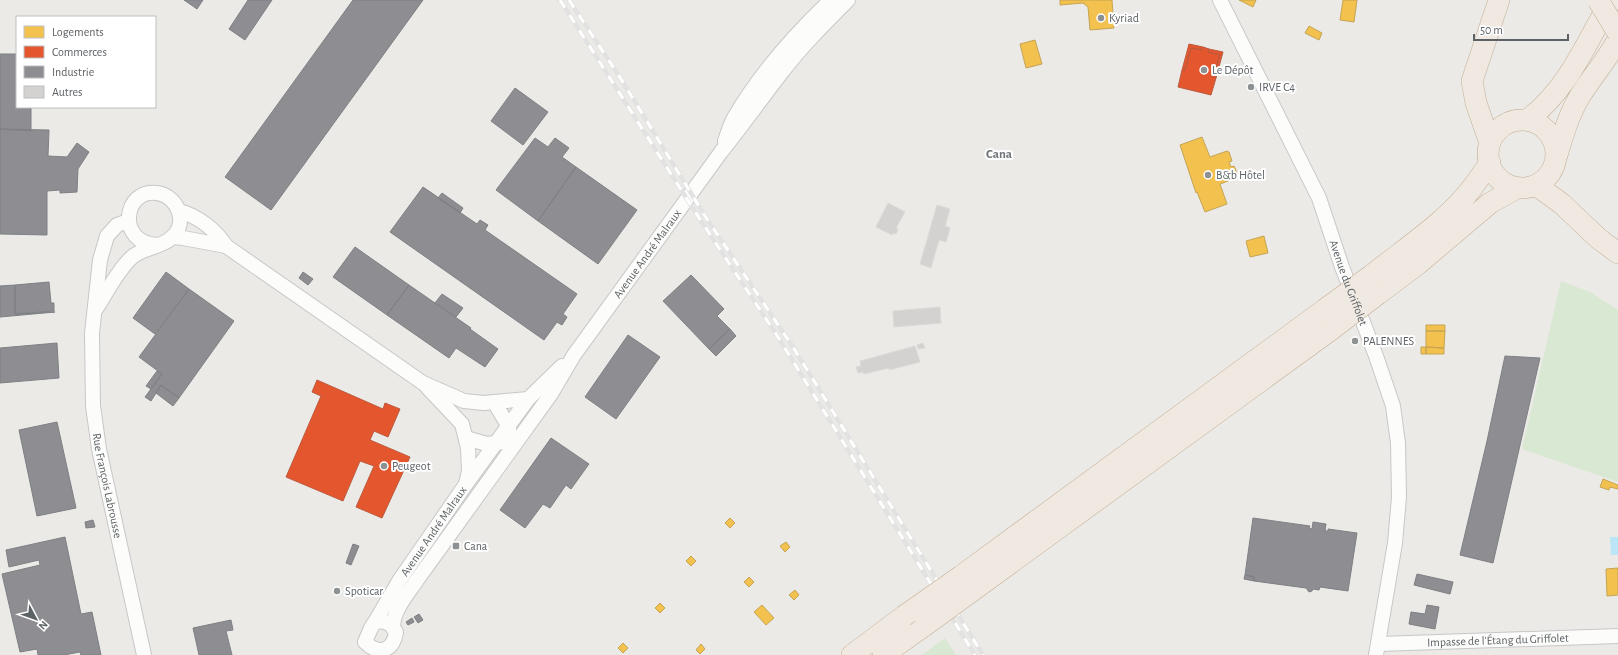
<svg xmlns="http://www.w3.org/2000/svg" width="1618" height="655" viewBox="0 0 1618 655" font-family="'Alegreya Sans',sans-serif">
	<rect width="100%" height="100%" fill="#eceae7"/>
	<path fill="#d8e8d2" d="M 1561,281 L 1590,292 L 1618,310 L 1618,482 L 1522,449 Z
		M 945,638 L 956,655 L 922,655 Z"/>
	<path fill="#bae6f7" d="M 1610,537 L 1618,537 L 1618,555 L 1611,555 Z"/>
	<path fill="#f2c14e" stroke="#c5a455" d="M 1060,0 L 1112,0 L 1114,28 L 1090,30 L 1088,7 L 1083,3 L 1060,5 Z
		M 1239,0 L 1256,0 L 1253,7 Z
		M 1343,0 L 1357,0 L 1354,22 L 1340,20 Z
		M 1309,26 L 1322,33 L 1319,40 L 1305,33 Z
		M 1035,40 L 1042,64 L 1026,68 L 1020,44 Z
		M 1202,137 L 1210,157 L 1227,151 L 1229,152 L 1232,161 L 1229,162 L 1231,167 L 1234,166 L 1238,175 L 1236,178 L 1220,184 L 1227,204 L 1205,212 L 1197,192 L 1196,193 L 1180,145 Z
		M 1264,236 L 1268,253 L 1250,257 L 1246,241 Z
		M 1426,325 L 1445,325 L 1445,331 L 1426,331 Z
		M 1426,331 L 1445,331 L 1444,348 L 1426,347 Z
		M 1421,347 L 1426,347 L 1426,354 L 1421,354 Z
		M 1426,347 L 1444,348 L 1444,354 L 1426,354 Z
		M 1603,479 L 1618,485 L 1618,489 L 1610,487 L 1609,490 L 1600,487 Z
		M 730,518 L 735,523 L 730,528 L 725,523 Z
		M 786,542 L 790,547 L 785,552 L 780,546 Z
		M 691,556 L 696,561 L 691,566 L 686,561 Z
		M 1618,568 L 1618,595 L 1607,596 L 1606,569 Z
		M 749,577 L 754,582 L 749,587 L 744,582 Z
		M 795,590 L 799,595 L 794,600 L 789,595 Z
		M 660,603 L 665,608 L 660,613 L 655,608 Z
		M 762,605 L 774,618 L 766,625 L 754,612 Z
		M 623,643 L 628,648 L 623,653 L 618,648 Z
		M 701,644 L 705,649 L 700,654 L 696,650 Z"/>
	<path fill="#e4572e" stroke="#bb5a3e" d="M 1189,44 L 1203,47 L 1202,50 L 1191,48 L 1185,70 L 1182,70 Z
		M 1203,47 L 1209,49 L 1208,52 L 1220,55 L 1213,77 L 1216,78 L 1211,95 L 1178,87 L 1182,70 L 1185,70 L 1191,48 L 1202,50 Z
		M 1209,49 L 1223,52 L 1216,78 L 1213,77 L 1220,55 L 1208,52 Z
		M 317,380 L 383,409 L 385,403 L 400,409 L 388,437 L 374,431 L 370,440 L 410,457 L 382,518 L 356,507 L 374,466 L 360,461 L 343,501 L 286,477 L 321,396 L 312,392 Z"/>
	<path fill="#8d8d92" stroke="#7e8084" d="M 184,0 L 203,0 L 197,9 Z
		M 248,0 L 272,0 L 245,40 L 229,29 Z
		M 353,0 L 423,0 L 271,210 L 225,177 Z
		M 0,54 L 17,54 L 17,107 L 31,107 L 31,131 L 0,129 Z
		M 515,88 L 548,112 L 523,145 L 491,121 Z
		M 0,129 L 49,130 L 48,156 L 67,157 L 77,143 L 89,152 L 78,169 L 77,192 L 60,193 L 60,190 L 47,191 L 47,235 L 0,234 Z
		M 535,138 L 548,147 L 555,138 L 569,148 L 562,157 L 576,167 L 538,221 L 496,190 Z
		M 576,167 L 637,210 L 598,264 L 538,221 Z
		M 423,187 L 477,224 L 480,220 L 488,225 L 485,230 L 577,294 L 563,314 L 567,317 L 562,325 L 557,322 L 544,340 L 390,232 Z
		M 442,193 L 463,208 L 460,213 L 438,198 Z
		M 355,247 L 409,285 L 387,315 L 333,277 Z
		M 166,272 L 189,289 L 155,334 L 133,318 Z
		M 303,272 L 313,279 L 308,285 L 299,278 Z
		M 691,275 L 724,309 L 717,316 L 730,329 L 709,349 L 663,301 Z
		M 49,282 L 51,303 L 54,303 L 54,311 L 15,314 L 15,285 Z
		M 15,285 L 15,314 L 55,312 L 0,317 L 0,286 Z
		M 409,285 L 471,328 L 470,329 L 498,349 L 485,367 L 456,348 L 449,358 L 387,315 Z
		M 189,289 L 234,321 L 179,398 L 161,385 L 151,401 L 145,397 L 162,374 L 139,357 Z
		M 442,294 L 463,308 L 456,317 L 435,303 Z
		M 730,329 L 736,336 L 716,356 L 709,349 Z
		M 628,335 L 660,357 L 616,419 L 585,397 Z
		M 57,343 L 59,378 L 0,383 L 0,348 Z
		M 1505,356 L 1540,358 L 1493,563 L 1460,555 L 1487,441 Z
		M 157,371 L 162,374 L 151,389 L 146,386 Z
		M 161,385 L 179,398 L 173,406 L 156,393 Z
		M 57,422 L 76,508 L 37,516 L 19,430 Z
		M 551,438 L 589,464 L 571,489 L 566,485 L 550,508 L 543,504 L 525,528 L 500,510 Z
		M 1253,518 L 1310,526 L 1309,528 L 1312,529 L 1313,522 L 1326,524 L 1325,531 L 1328,531 L 1328,529 L 1357,533 L 1348,591 L 1320,587 L 1319,590 L 1313,589 L 1312,591 L 1309,592 L 1306,588 L 1254,581 L 1254,577 L 1245,575 Z
		M 93,520 L 95,527 L 86,528 L 85,522 Z
		M 65,537 L 81,614 L 92,612 L 101,655 L 81,655 L 80,652 L 64,655 L 38,655 L 37,649 L 20,652 L 2,574 L 40,565 L 39,560 L 9,567 L 6,550 Z
		M 353,544 L 359,546 L 351,565 L 346,563 Z
		M 1417,574 L 1453,582 L 1450,594 L 1414,585 Z
		M 1245,575 L 1254,577 L 1254,581 L 1244,579 Z
		M 1427,605 L 1439,607 L 1435,629 L 1409,624 L 1411,612 L 1425,614 Z
		M 419,614 L 423,620 L 418,623 L 414,617 Z
		M 412,618 L 414,622 L 408,625 L 406,622 Z
		M 231,620 L 233,630 L 226,631 L 232,655 L 199,655 L 193,628 Z"/>
	<path fill="#d4d2d1" stroke="#dcd9d6" d="M 888,203 L 905,212 L 896,228 L 898,229 L 896,234 L 894,233 L 892,235 L 876,227 Z
		M 937,205 L 950,209 L 945,226 L 950,228 L 946,242 L 939,240 L 931,268 L 920,264 Z
		M 940,307 L 941,323 L 894,327 L 893,311 Z
		M 923,343 L 925,348 L 918,349 L 917,345 Z
		M 915,346 L 920,362 L 889,370 L 889,368 L 864,374 L 863,372 L 858,373 L 856,367 L 861,366 L 860,361 Z"/>
	<g fill="none" stroke-linecap="round" stroke-linejoin="round">
		<defs>
			<g id="minor">
				<path id="s1" d="M 1220,0 L 1319,198 L 1342,267 L 1376,356 L 1393,406 L 1398,443 L 1399,497 L 1395,543 L 1376,655"/>
				<path d="M 725,141 C 728,133 730,125 734,118 C 759,75 795,34 831,0"/>
				<path d="M 179,211 C 198,216 216,230 226,246"/>
				<path id="s2" d="M 128,221 L 117,225 L 107,236 L 100,260 L 92,333 L 93,406 L 99,449 L 144,655"/>
				<path d="M 173,237 L 183,238 L 226,246 L 423,383 L 464,401 L 484,403 L 528,399"/>
				<path d="M 96,309 C 107,292 116,273 130,259 C 140,248 159,248 170,239 C 189,225 179,196 157,193 C 123,188 116,244 158,245"/>
				<path d="M 427,387 L 462,424 L 468,448 L 469,471 L 466,484"/>
				<path d="M 494,402 L 509,427 L 509,436"/>
				<path d="M 466,438 L 487,444 L 504,442"/>
				<path d="M 383,621 L 391,625 L 396,632 C 393,652 378,655 365,642 L 371,628 L 375,622 Z"/>
				<path id="s3" d="M 375,622 L 399,581 L 466,484 L 528,399 L 562,366"/>
				<path id="s4" d="M 393,628 C 393,610 407,595 417,580 L 551,394 L 574,355 L 721,152 C 742,126 761,99 782,72 C 802,46 825,23 848,0"/>
				<path id="s5" d="M 1379,644 L 1618,636"/>
			</g>
			<path id="highway" d="M 1527,120 C 1567,91 1587,42 1611,0
				M1488 154a34 34 0 1 1 68 0a34 34 0 1 1-68 0Z
				M 1490,143 L 1476,103 L 1472,81 L 1499,0
				M 1557,155 C 1563,135 1569,114 1580,96 C 1592,77 1607,60 1618,39
				M 1536,185 L 1562,204 L 1599,239 L 1618,253
				M 1372,275 C 1405,248 1446,222 1472,188 C 1478,180 1484,171 1490,163
				M 1378,294 L 1418,264 L 1490,203 L 1517,188
				M 961,576 L 1324,310
				M 972,591 L 1332,329
				M 852,655 L 904,616
				M 883,655 L 924,626"/>
		</defs>
		<use href="#minor" stroke="#c8c7c8" stroke-width="16"/>
		<use href="#highway" stroke="#c4ae94" stroke-width="22"/>
		<use href="#minor" stroke="#fcfcfb" stroke-width="14"/>
		<use href="#highway" stroke="#efe9e1" stroke-width="21"/>
		<defs>
			<path id="rail" d="M 560,0 L 701,221 L 778,337 L 975,655
				M 569,0 L 621,79 L 705,216 L 793,347 L 983,655"/>
		</defs>
		<use href="#rail" stroke="#e3e2e2" stroke-width="4.5"/>
		<use href="#rail" stroke="#fff" stroke-width="3" stroke-dasharray="9" stroke-linecap="butt"/>
		<defs>
			<path id="highway-bridge" d="M 1598,0 L 1618,33
				M 1324,310 L 1372,275
				M 1332,329 L 1378,294
				M 904,616 L 961,576
				M 924,626 L 972,591"/>
		</defs>
		<use href="#highway-bridge" stroke="#c4ae94" stroke-width="22" stroke-linecap="butt"/>
		<use href="#highway-bridge" stroke="#efe9e1" stroke-width="21"/>
	</g>
	<g fill="#8e9192" stroke="#fff" stroke-width="1.5">
		<circle cx="1101" cy="18" r="4"/>
		<circle cx="1204" cy="70" r="4"/>
		<circle cx="1251" cy="87" r="4"/>
		<circle cx="1208" cy="175" r="4"/>
		<circle cx="1355" cy="341" r="4"/>
		<circle cx="384" cy="466" r="4"/>
		<rect x="452" y="542" width="8" height="8" rx="2"/>
		<circle cx="337" cy="591" r="4"/>
	</g>
	<g text-anchor="middle" stroke-width="4" stroke-linejoin="round" paint-order="stroke">
		<g font-size="12" fill="#5c6165" stroke="#fff" text-anchor="start">
			<text x="1109" y="22">Kyriad</text>
			<text x="1212" y="74">Le Dépôt</text>
			<text x="1259" y="91">IRVE C4</text>
			<text x="1216" y="179">B&amp;b Hôtel</text>
			<text x="1363" y="345">PALENNES</text>
			<text x="392" y="470">Peugeot</text>
			<text x="464" y="550">Cana</text>
			<text x="345" y="595">Spoticar</text>
		</g>
		<g font-size="12" fill="#5c6165" stroke="#fff">
			<text dy="4" stroke="none"><textPath href="#s4" startOffset="454">Avenue André Malraux</textPath></text>
			<text dy="4" stroke="none"><textPath href="#s1" startOffset="311">Avenue du Griffolet</textPath></text>
			<text dy="4" stroke="none"><textPath href="#s2" startOffset="279">Rue François Labrousse</textPath></text>
			<text dy="4" stroke="none"><textPath href="#s3" startOffset="108">Avenue André Malraux</textPath></text>
			<text dy="4" stroke="none"><textPath href="#s5" startOffset="119">Impasse de l'Étang du Griffolet</textPath></text>
		</g>
		<g font-size="13" font-weight="bold" fill="#6d7377" stroke="#fff">
			<text x="999" y="158">Cana</text>
		</g>
	</g>
	<rect x="16" y="16" width="140" height="92" fill="#ffffff" stroke="#bec0c1"/>
	<rect x="24" y="26" width="20" height="12" fill="#f2c14e" stroke="#bec0c1"/>
	<text x="52" y="36" font-size="12" fill="#5c6165">Logements</text>
	<rect x="24" y="46" width="20" height="12" fill="#e4572e" stroke="#bec0c1"/>
	<text x="52" y="56" font-size="12" fill="#5c6165">Commerces</text>
	<rect x="24" y="66" width="20" height="12" fill="#8d8d92" stroke="#bec0c1"/>
	<text x="52" y="76" font-size="12" fill="#5c6165">Industrie</text>
	<rect x="24" y="86" width="20" height="12" fill="#d4d2d1" stroke="#bec0c1"/>
	<text x="52" y="96" font-size="12" fill="#5c6165">Autres</text>
	<g transform="translate(36 619) rotate(131)" stroke="#ffffff" stroke-width="3" paint-order="stroke">
	<path d="M0-3L7 15L0 10L-7 15Z" fill="#5c6165"/>
	<text y="-6" font-size="11" font-weight="bold" text-anchor="middle" fill="#5c6165">N</text>
	</g>
	<path d="M1474 34v6h94v-6" fill="none" stroke="#5c6165" stroke-width="2"/>
	<text x="1480" y="34" font-size="12" fill="#5c6165" stroke="#ffffff" stroke-width="3" paint-order="stroke">50 m</text>
</svg>
